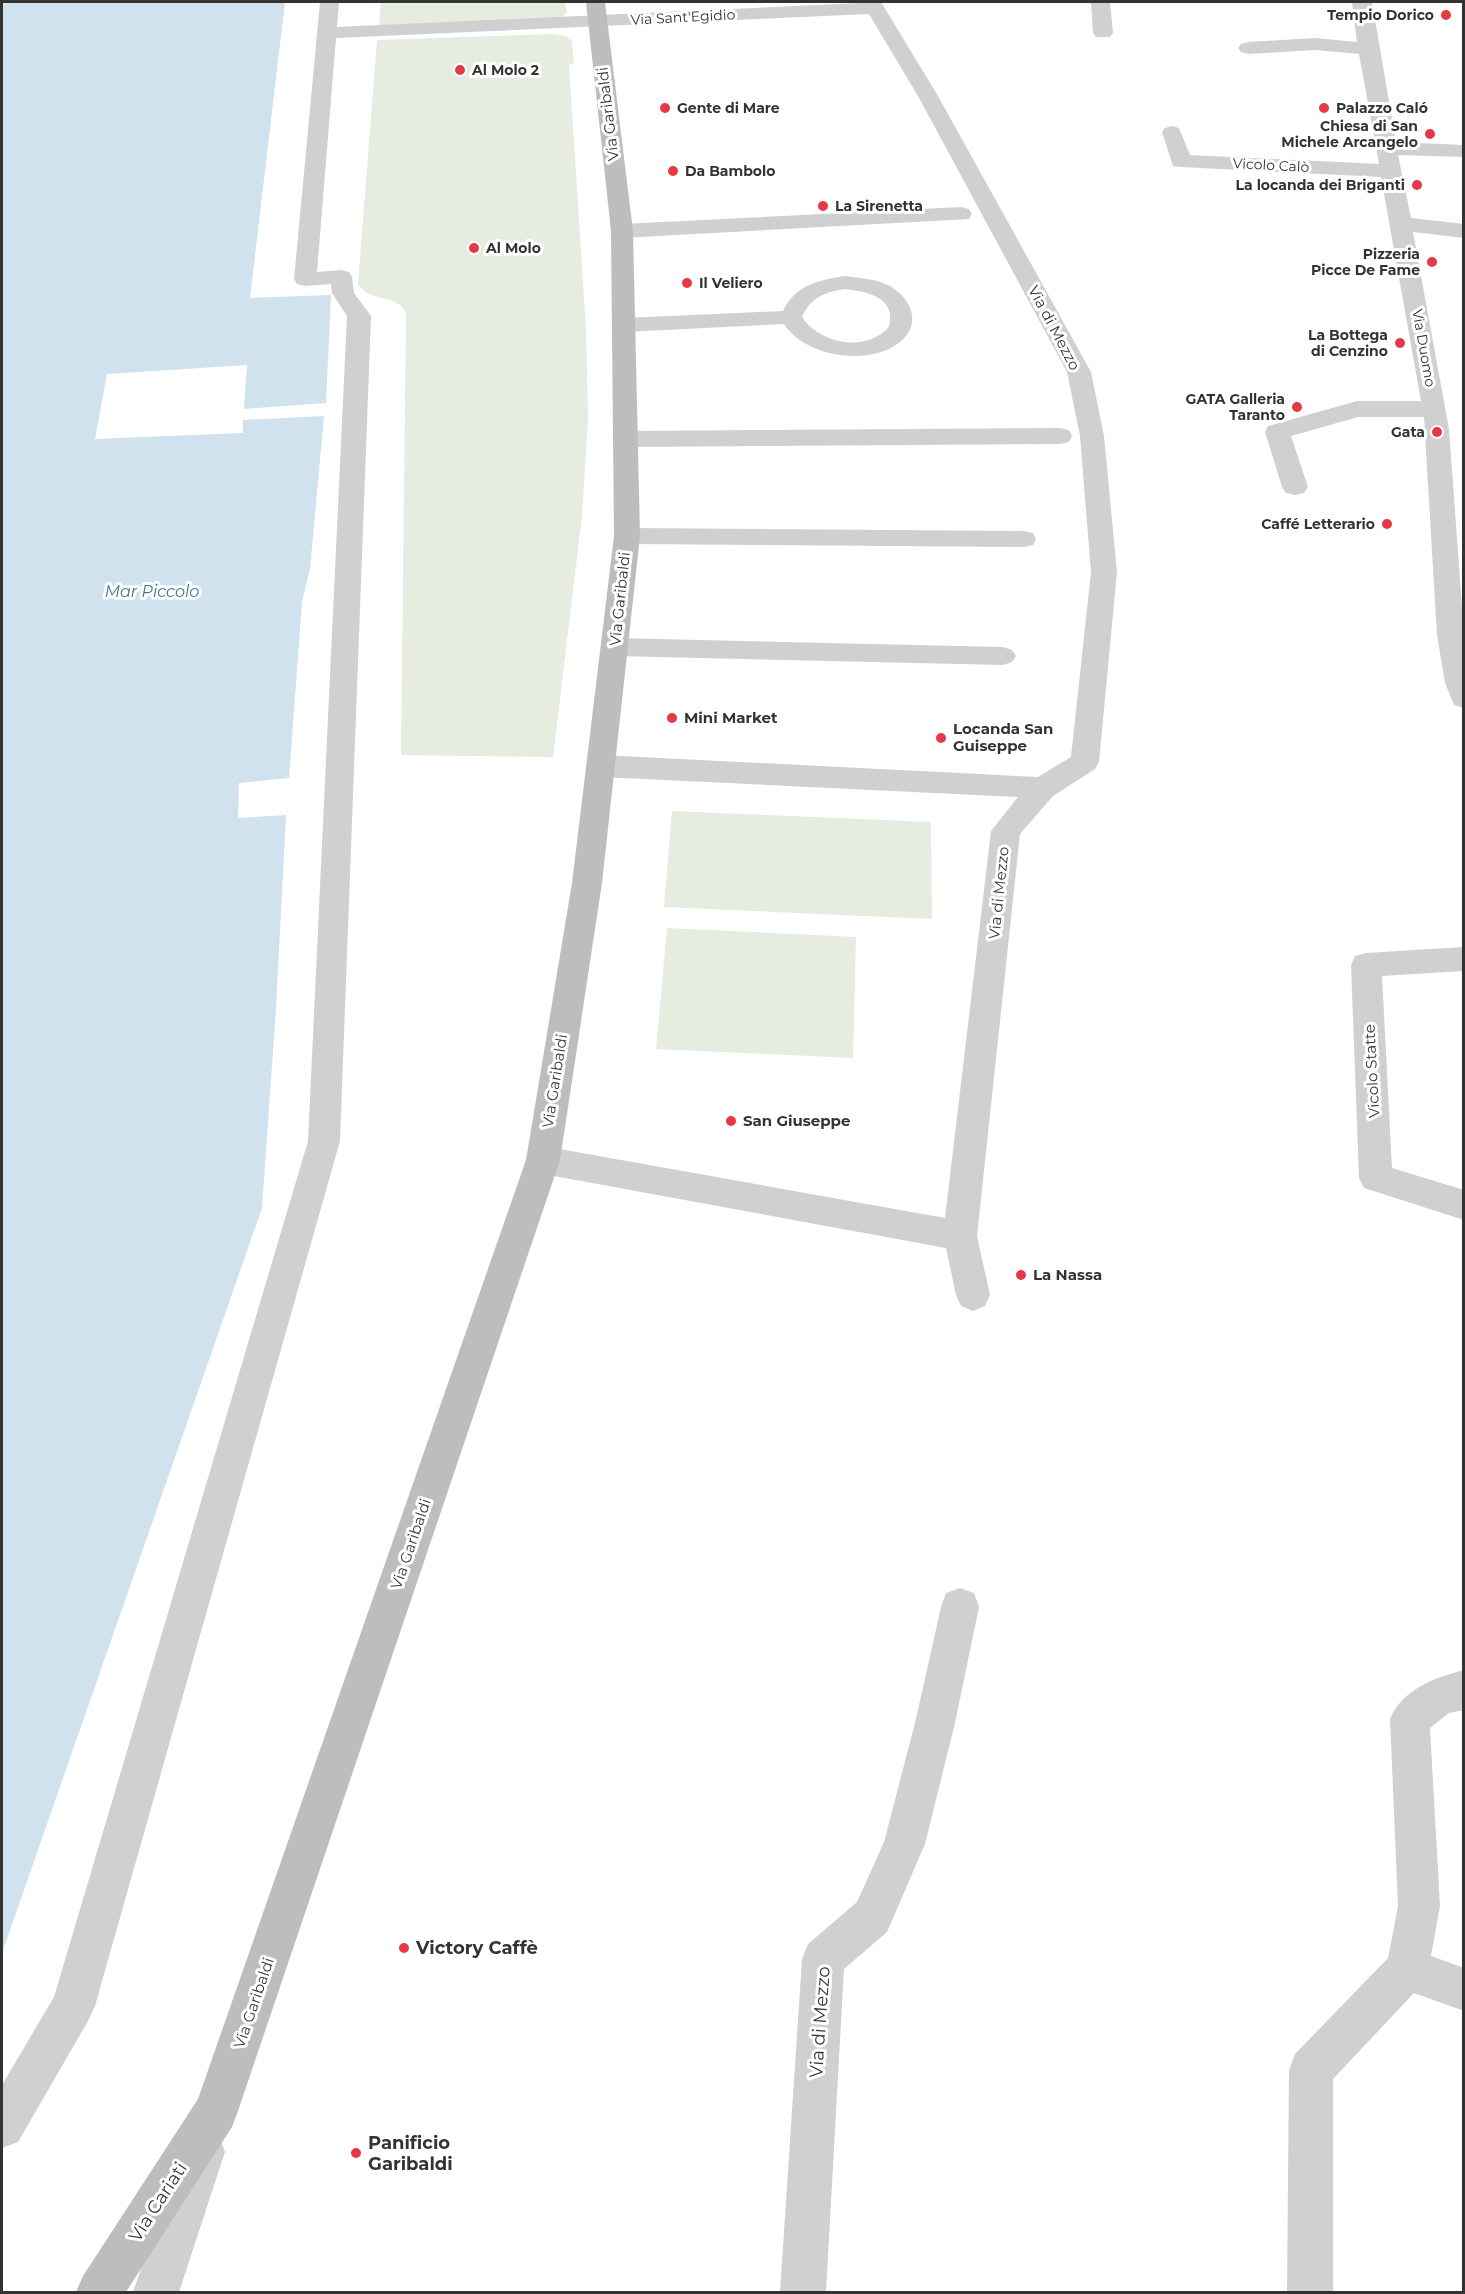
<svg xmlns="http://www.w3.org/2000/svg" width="1465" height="2294" viewBox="0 0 1465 2294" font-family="Montserrat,sans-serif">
	<rect width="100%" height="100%" fill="#fff"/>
	<path fill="#e6ecdf" d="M 381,2 L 565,2 L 567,12 L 563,16 L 551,20 L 379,26 Z
		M 552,34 L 565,36 L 572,41 L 574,63 L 569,65 L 586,329 L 588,418 L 582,516 L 553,757 L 401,755 L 406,313 C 397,293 370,303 358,284 L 377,40 Z
		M 672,811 L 931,822 L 932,919 L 664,907 Z
		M 667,928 L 856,937 L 853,1058 L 656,1049 Z"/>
	<path fill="#cfe2ee" d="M 2,2 L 285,2 L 250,298 L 331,295 L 326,403 L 244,409 L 247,365 L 107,374 L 95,439 L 243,433 L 243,420 L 324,416 L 310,569 L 302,602 L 289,778 L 239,783 L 238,818 L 286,815 L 276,1009 L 262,1208 L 2,1953 Z"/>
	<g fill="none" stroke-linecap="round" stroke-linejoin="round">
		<path fill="#d0d0d0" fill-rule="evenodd" d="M 845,276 C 860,278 877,279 890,286 C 912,299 922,324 900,342 C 869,367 805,357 784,324 L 625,332 L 617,330 L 614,325 L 617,320 L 625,318 L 783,311 C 795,285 819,280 845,276 ZM 845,289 C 863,291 892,296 890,319 C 890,325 889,328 885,331 C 861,352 818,342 802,317 C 811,297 825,292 845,289 Z
			M 627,528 L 1024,531 L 1033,533 L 1036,539 L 1033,545 L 1024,547 L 627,544 L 618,542 L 615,536 L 618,530 Z
			M 616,638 L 1003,647 L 1012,650 L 1016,656 L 1012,662 L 1003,665 L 616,656 L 607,653 L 603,647 L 607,641 Z"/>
		<path fill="#d0d0d0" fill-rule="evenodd" d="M 320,2 L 339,2 L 337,27 L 881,2 L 938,96 L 1091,372 L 1104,436 L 1117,572 L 1099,762 L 1095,769 L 1053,796 L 1020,834 L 977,1236 L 990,1295 L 985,1306 L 973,1311 L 961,1306 L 956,1295 L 946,1248 L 543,1174 L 531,1170 L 526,1160 L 531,1150 L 543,1146 L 945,1218 L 991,831 L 1018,797 L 601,777 L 591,773 L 587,766 L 591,759 L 601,755 L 1038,777 L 1071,757 L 1091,572 L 1080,436 L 1067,372 L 918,96 L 869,14 L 336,38 L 317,272 L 341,270 L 349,272 L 352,277 L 354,293 L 371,316 L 340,1141 L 95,2006 L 88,2021 L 18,2142 L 2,2148 L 2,2085 L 54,1997 L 308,1141 L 347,316 L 332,293 L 331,284 L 305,286 L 297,284 L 294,279 Z
			M 1091,2 L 1110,2 L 1113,33 L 1110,37 L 1096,37 L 1093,33 Z
			M 1352,2 L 1372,2 L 1396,142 L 1464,145 L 1464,157 L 1398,155 L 1411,218 L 1464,224 L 1464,238 L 1413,232 L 1449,429 L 1464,634 L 1464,708 L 1454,705 L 1445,683 L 1437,635 L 1424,417 L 1358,417 L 1291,436 L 1308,487 L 1304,493 L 1295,495 L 1286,493 L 1282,487 L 1265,432 L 1268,426 L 1357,401 L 1421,401 L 1381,177 L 1181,167 L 1173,166 L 1162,132 L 1165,128 L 1172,126 L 1179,128 L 1190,155 L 1379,164 L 1359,54 L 1315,50 L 1248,54 L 1241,52 L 1238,48 L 1241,44 L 1248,42 L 1315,38 L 1357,42 Z
			M 961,207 L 969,209 L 972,214 L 969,219 L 622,238 L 614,236 L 611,231 L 614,226 L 622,224 Z
			M 1060,428 L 1069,430 L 1072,436 L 1069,442 L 1060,444 L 627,447 L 618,445 L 615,439 L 618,433 L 627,431 Z
			M 1464,947 L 1464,971 L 1382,976 L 1392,1168 L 1464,1190 L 1464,1220 L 1364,1188 L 1359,1178 L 1351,965 L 1355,956 L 1366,953 Z
			M 960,1588 L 974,1593 L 979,1607 L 955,1723 L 925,1844 L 887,1932 L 844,1969 L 826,2292 L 780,2292 L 802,1959 L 808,1944 L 857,1902 L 884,1842 L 915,1723 L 941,1607 L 946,1593 Z
			M 1464,1670 L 1464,1710 L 1449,1713 L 1430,1728 L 1440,1906 L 1431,1956 L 1464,1968 L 1464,2011 L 1414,1993 L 1333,2079 L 1333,2292 L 1287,2292 L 1289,2070 L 1295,2054 L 1388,1958 L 1398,1906 L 1390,1719 C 1403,1689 1434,1678 1464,1670 Z
			M 203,2130 L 219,2136 L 225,2152 L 179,2292 L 133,2292 L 187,2136 Z"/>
		<path fill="#bdbdbd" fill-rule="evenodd" d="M 586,2 L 605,2 L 633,231 L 640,536 L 602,883 L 560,1160 L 238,2111 L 232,2127 L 126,2292 L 76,2292 L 83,2276 L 198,2099 L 526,1160 L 572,883 L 614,536 L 611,231 Z"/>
	</g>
	<g fill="#e63946" stroke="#fff" stroke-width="2">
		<circle cx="1446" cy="15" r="6"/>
		<circle cx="460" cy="70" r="6"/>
		<circle cx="665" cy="108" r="6"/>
		<circle cx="1324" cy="108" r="6"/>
		<circle cx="1430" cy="134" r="6"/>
		<circle cx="673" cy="171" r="6"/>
		<circle cx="1417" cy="185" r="6"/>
		<circle cx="823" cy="206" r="6"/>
		<circle cx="474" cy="248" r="6"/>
		<circle cx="1432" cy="262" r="6"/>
		<circle cx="687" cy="283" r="6"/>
		<circle cx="1400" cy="343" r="6"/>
		<circle cx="1297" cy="407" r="6"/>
		<circle cx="1437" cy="432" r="6"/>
		<circle cx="1387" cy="524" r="6"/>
		<circle cx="672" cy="718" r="6"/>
		<circle cx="941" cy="738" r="6"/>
		<circle cx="731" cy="1121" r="6"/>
		<circle cx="1021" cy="1275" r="6"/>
		<circle cx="404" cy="1948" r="6"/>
		<circle cx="356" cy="2153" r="6"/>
	</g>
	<g text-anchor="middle" stroke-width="6" stroke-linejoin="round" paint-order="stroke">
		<g font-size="14" font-weight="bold" fill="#333" stroke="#fff" text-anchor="end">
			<text x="1434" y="20">Tempio Dorico</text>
			<text x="472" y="75" text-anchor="start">Al Molo 2</text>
			<text x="677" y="113" text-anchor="start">Gente di Mare</text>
			<text x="1336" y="113" text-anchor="start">Palazzo Caló</text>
			<text x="1418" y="131">Chiesa di San<tspan x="1418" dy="16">Michele Arcangelo</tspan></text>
			<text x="685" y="176" text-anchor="start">Da Bambolo</text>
			<text x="1405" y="190">La locanda dei Briganti</text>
			<text x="835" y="211" text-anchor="start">La Sirenetta</text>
			<text x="486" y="253" text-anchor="start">Al Molo</text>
			<text x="1420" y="259">Pizzeria<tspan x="1420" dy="16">Picce De Fame</tspan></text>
			<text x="699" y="288" text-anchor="start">Il Veliero</text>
			<text x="1388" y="340">La Bottega<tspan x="1388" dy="16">di Cenzino</tspan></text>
			<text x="1285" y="404">GATA Galleria<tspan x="1285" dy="16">Taranto</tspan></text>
			<text x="1425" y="437">Gata</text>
			<text x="1375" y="529">Caffé Letterario</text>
		</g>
		<g font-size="14" fill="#333" stroke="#fff">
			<text transform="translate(683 17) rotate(-3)" y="5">Via Sant'Egidio</text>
			<text transform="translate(1271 165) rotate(3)" y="5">Vicolo Calò</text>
			<text transform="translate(1424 348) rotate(80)" y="5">Via Duomo</text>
		</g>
		<g font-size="15" fill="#333" stroke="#fff">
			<text transform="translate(608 114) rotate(-97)" y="5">Via Garibaldi</text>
			<text transform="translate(1054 328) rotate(62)" y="5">Via di Mezzo</text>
			<text transform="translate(620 599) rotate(-84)" y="5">Via Garibaldi</text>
			<text transform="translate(999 893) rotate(-84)" y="5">Via di Mezzo</text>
			<text transform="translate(1372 1071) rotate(-93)" y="5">Vicolo Statte</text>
			<text transform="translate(555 1081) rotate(-81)" y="5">Via Garibaldi</text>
			<text transform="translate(411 1544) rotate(-71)" y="5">Via Garibaldi</text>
			<text transform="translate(254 2003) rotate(-71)" y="5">Via Garibaldi</text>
		</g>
		<g font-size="15" font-weight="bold" fill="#333" stroke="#fff" text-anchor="start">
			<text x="684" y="723">Mini Market</text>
			<text x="953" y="734">Locanda San<tspan x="953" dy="17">Guiseppe</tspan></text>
			<text x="743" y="1126">San Giuseppe</text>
			<text x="1033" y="1280">La Nassa</text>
		</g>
		<g font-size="16" font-style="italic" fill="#3f7597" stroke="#fff">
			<text x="152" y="597">Mar Piccolo</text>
		</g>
		<g font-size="18" font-weight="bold" fill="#333" stroke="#fff" text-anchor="start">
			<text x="416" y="1954">Victory Caffè</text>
			<text x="368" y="2149">Panificio<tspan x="368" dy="21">Garibaldi</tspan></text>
		</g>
		<g font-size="18" fill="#333" stroke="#fff">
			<text transform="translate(820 2022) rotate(-86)" y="6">Via di Mezzo</text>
			<text transform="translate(158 2202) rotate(-57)" y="6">Via Cariati</text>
		</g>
	</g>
	<rect width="1465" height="2294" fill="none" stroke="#333333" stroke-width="6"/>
</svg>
